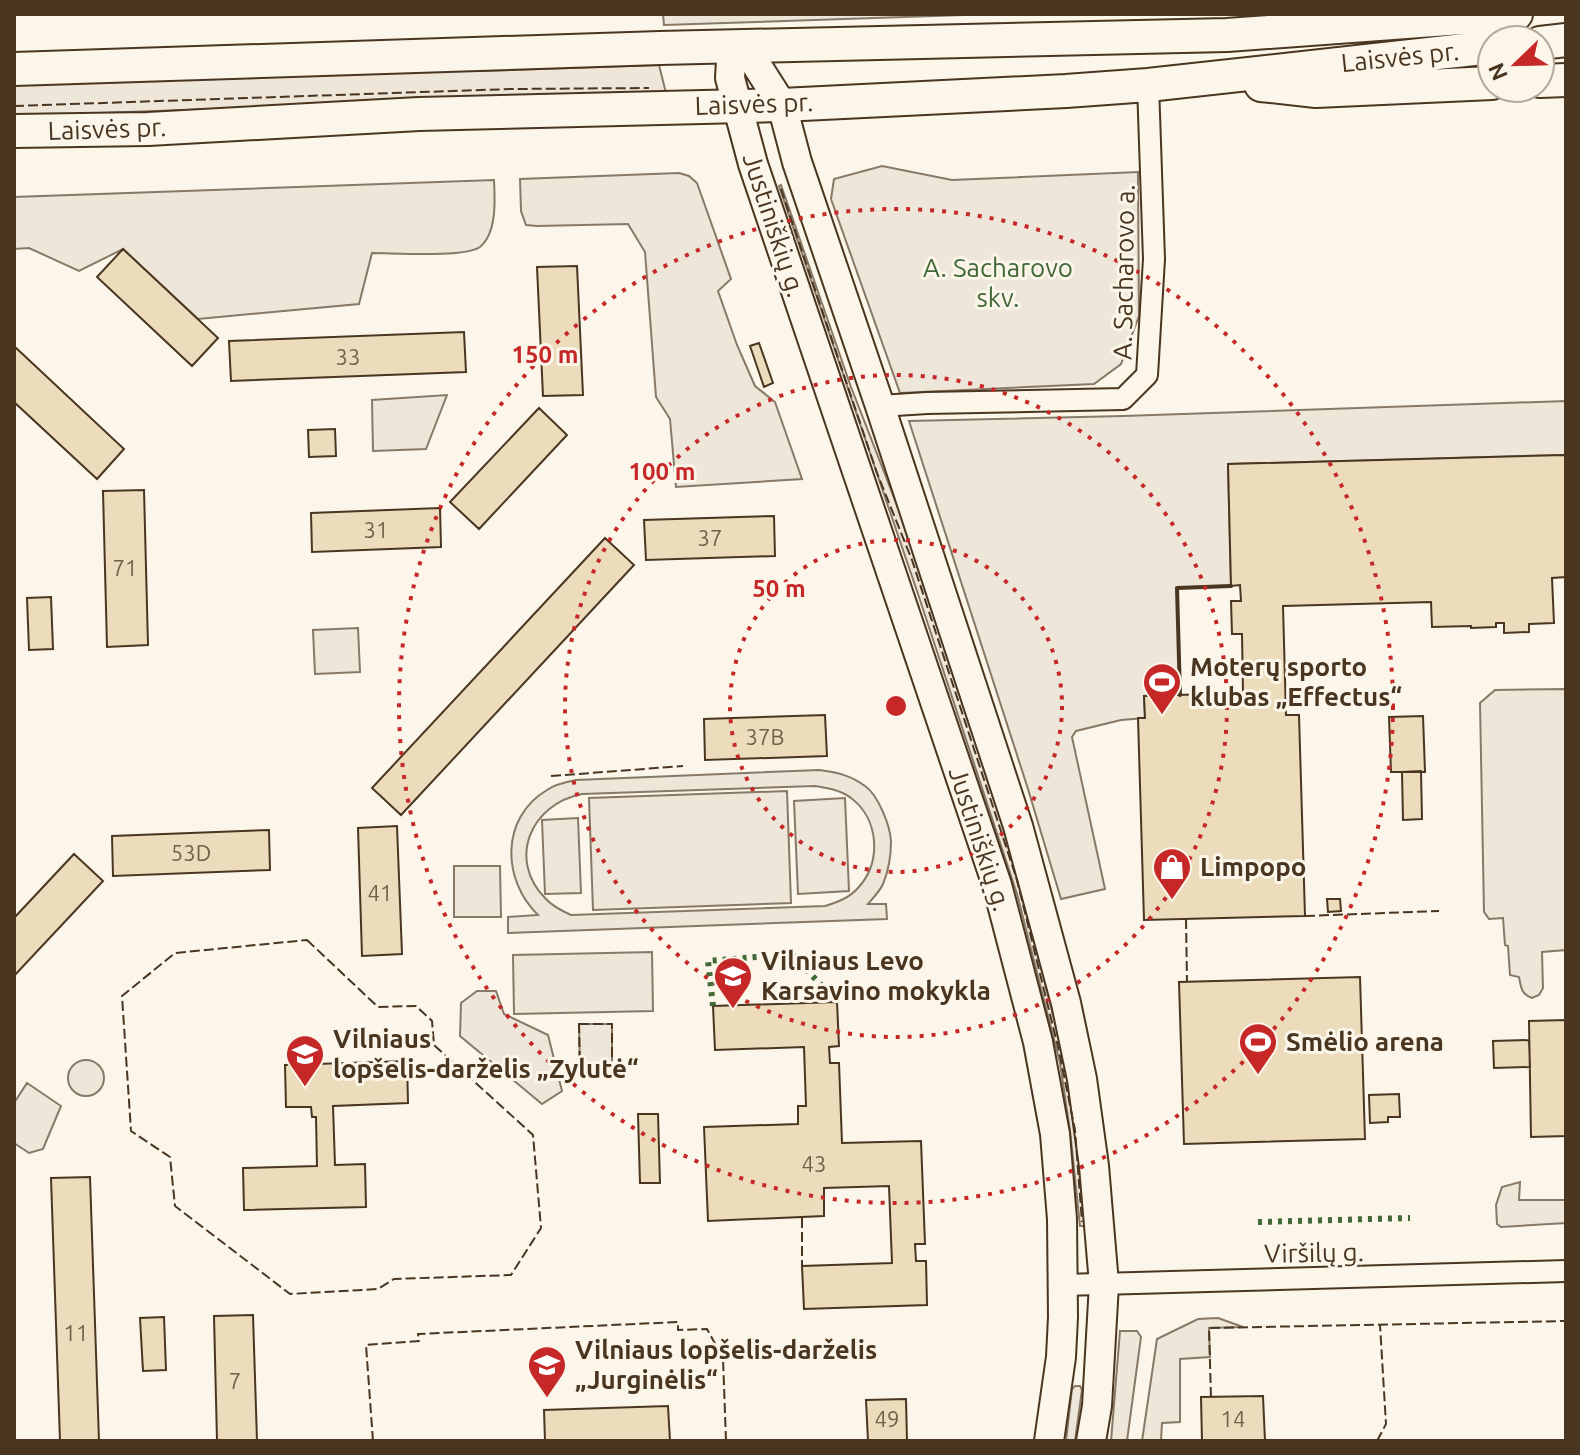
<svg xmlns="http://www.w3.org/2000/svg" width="1580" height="1455" viewBox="0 0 1580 1455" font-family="Ubuntu,sans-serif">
	<rect width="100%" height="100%" fill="#fbf6e9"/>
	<path fill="#ede6d9" stroke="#887966" stroke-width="2" fill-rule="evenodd" d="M 663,14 L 994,14 L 664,25 Z
		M 659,65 L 666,93 L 14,116 L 14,81 L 338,70 L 476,71 Z
		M 882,166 L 952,180 L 1138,172 L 1139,316 L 1121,364 L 1094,384 L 900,393 L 831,199 L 834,179 Z
		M 679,173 L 689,176 L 697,183 L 731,279 L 718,291 L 737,345 L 755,386 L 775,402 L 802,479 L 676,487 L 670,419 L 656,397 L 645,252 L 628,224 L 537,226 L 526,225 L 521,211 L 520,179 Z
		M 494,180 C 495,200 497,233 480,247 C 464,258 395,253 372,253 L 359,304 L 198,319 L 123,249 L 79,271 L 29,248 L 14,249 L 14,197 Z
		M 781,185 L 851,387 L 902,518 L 1013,855 L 1066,1067 L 1079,1143 L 1086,1226 L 1080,1226 L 1070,1131 L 1060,1063 L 1017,894 L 918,594 L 779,186 Z
		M 447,395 L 426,449 L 373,451 L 372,400 Z
		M 1566,401 L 1566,455 L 1228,464 L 1231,586 L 1177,588 L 1180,695 L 1144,696 L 1145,718 L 1121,720 L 1076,731 L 1072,737 L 1105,889 L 1061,899 L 1028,789 L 909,421 L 1123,416 Z
		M 358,628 L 360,672 L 315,674 L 313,630 Z
		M 1566,689 L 1566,950 L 1542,952 L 1543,988 L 1539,995 L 1532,998 C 1521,994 1521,987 1519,977 L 1510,975 L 1508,946 L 1505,945 L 1503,918 L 1489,919 L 1484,912 L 1480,703 L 1495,690 Z
		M 819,770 C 836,772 850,775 865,786 C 878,795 890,825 891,841 C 891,855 888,872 883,884 C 880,891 873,898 868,904 L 886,904 L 887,919 L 508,933 L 508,917 L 538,915 C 502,880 500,818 547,790 C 555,784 566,782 576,780 ZM 815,786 C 827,788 841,790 851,798 C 879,819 882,862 858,888 C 849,898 838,902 825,906 L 571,915 C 562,911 552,906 545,898 C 507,859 531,804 582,794 Z
		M 787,791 L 791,903 L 593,910 L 589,798 Z
		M 845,798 L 849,891 L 798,894 L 794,801 Z
		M 578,818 L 581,893 L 545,894 L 542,820 Z
		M 454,866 L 500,866 L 501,917 L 454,917 Z
		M 652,952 L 653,1011 L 514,1014 L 513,955 Z
		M 477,991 L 496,991 L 504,1014 L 548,1035 L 562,1091 L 542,1104 L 460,1036 L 461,1003 Z
		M 579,1024 L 612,1024 L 612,1073 L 580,1073 Z
		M68 1078a18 18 0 1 1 36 0a18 18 0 1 1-36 0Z
		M 27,1083 L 61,1106 L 43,1149 L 29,1153 L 14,1143 L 14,1103 Z
		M 1520,1182 L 1519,1200 L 1566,1200 L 1566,1223 L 1501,1227 L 1497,1224 L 1496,1205 L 1502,1187 Z
		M 1218,1318 L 1243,1327 L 1209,1328 L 1210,1357 L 1180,1359 L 1180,1422 L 1162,1423 L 1161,1441 L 1142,1441 L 1157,1339 L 1198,1319 Z
		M 1120,1331 L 1137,1331 L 1141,1337 L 1127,1441 L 1111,1441 Z
		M 1075,1386 L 1080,1386 L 1082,1390 L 1075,1441 L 1066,1441 L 1072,1389 Z"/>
	<path fill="#ecdcbc" stroke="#4a3520" stroke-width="2" d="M 123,249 L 218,338 L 192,366 L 97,277 Z
		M 577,266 L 583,395 L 543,396 L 537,267 Z
		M 464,332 L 466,372 L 231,381 L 229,341 Z
		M 759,343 L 773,383 L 764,387 L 750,346 Z
		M 14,346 L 124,449 L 97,479 L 14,402 Z
		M 539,408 L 567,435 L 479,529 L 450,502 Z
		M 335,429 L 336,456 L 309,457 L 308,430 Z
		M 1566,455 L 1566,577 L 1552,578 L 1554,623 L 1529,624 L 1529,632 L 1504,633 L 1504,623 L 1496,623 L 1496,627 L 1471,628 L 1471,626 L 1432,627 L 1431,602 L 1283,606 L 1286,715 L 1299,715 L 1305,916 L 1144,920 L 1138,718 L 1145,718 L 1144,696 L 1243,693 L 1242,634 L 1232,634 L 1231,601 L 1241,601 L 1240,585 L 1231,586 L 1228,464 Z
		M 144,490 L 148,645 L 107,647 L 103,491 Z
		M 440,508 L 441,547 L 312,552 L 311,513 Z
		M 774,516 L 775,556 L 646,560 L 644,520 Z
		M 605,538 L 634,565 L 401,815 L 372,788 Z
		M 51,597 L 53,649 L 29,650 L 27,598 Z
		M 825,715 L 827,756 L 705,760 L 704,719 Z
		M 1423,716 L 1425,772 L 1391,772 L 1389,717 Z
		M 1421,771 L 1422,819 L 1403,820 L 1402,772 Z
		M 397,826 L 402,954 L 362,956 L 358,828 Z
		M 269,830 L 270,870 L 113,876 L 112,836 Z
		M 74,854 L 103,881 L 14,976 L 14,918 Z
		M 1327,899 L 1340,899 L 1341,911 L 1328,912 Z
		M 1360,977 L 1365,1139 L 1184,1144 L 1179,982 Z
		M 837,1002 L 839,1046 L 829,1047 L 830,1063 L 839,1063 L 842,1143 L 921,1141 L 925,1244 L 915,1244 L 916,1261 L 926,1261 L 927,1305 L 804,1309 L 802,1266 L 892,1263 L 889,1186 L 824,1188 L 824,1216 L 708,1221 L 704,1127 L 798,1124 L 798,1106 L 806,1106 L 804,1047 L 715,1050 L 713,1006 Z
		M 1566,1020 L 1566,1136 L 1531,1137 L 1529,1021 Z
		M 1529,1040 L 1530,1067 L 1494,1068 L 1493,1041 Z
		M 407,1061 L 408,1103 L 333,1106 L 335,1165 L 365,1164 L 366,1207 L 244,1210 L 243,1168 L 317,1166 L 316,1117 L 312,1117 L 311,1107 L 286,1107 L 285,1065 Z
		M 1399,1094 L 1400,1117 L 1388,1117 L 1388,1122 L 1370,1123 L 1369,1095 Z
		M 638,1114 L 658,1114 L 660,1183 L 640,1183 Z
		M 90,1177 L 99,1441 L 60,1441 L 51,1178 Z
		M 253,1315 L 257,1441 L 217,1441 L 214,1316 Z
		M 164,1317 L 166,1370 L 143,1371 L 140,1318 Z
		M 1263,1396 L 1265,1441 L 1202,1441 L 1201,1397 Z
		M 906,1399 L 907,1441 L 868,1441 L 866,1400 Z
		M 668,1406 L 670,1441 L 545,1441 L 544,1410 Z"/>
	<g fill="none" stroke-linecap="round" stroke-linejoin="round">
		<defs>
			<path id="street" d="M 880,406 L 927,403 L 1123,399 L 1147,375 L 1154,259 L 1148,85
				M 1063,1285 L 1566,1271"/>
			<path id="secondary" d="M 1049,1441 L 1061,1357 L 1063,1317 L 1062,1219 L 1055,1134 L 1038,1042 L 997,885 L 753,164 L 730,78 L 731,60 L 737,46 L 754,61 L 782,105 L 797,162 L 880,406 L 1018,826 L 1066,1003 L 1082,1079 L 1094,1166 L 1104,1284 L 1097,1406 L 1091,1441"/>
			<path id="primary" d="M 1540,43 L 1566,40
				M 14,69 L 660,48 L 1227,35 L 1516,14
				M 1540,81 L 1566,80
				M 1261,85 L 1316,91 L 1492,83
				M 14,131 L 148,129 L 419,114 L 782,105 L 1066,91 L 1148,85 L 1492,47"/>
		</defs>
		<use href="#street" stroke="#4a3520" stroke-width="24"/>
		<use href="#secondary" stroke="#4a3520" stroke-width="32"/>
		<use href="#primary" stroke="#4a3520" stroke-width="36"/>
		<use href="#street" stroke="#fbf6e9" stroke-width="20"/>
		<use href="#secondary" stroke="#fbf6e9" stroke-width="28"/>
		<use href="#primary" stroke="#fbf6e9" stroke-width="32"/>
		<path stroke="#436837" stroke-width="6" stroke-dasharray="4 6" stroke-linecap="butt" d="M 713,1006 L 708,961 L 792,954 L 837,1002
			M 1258,1222 L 1410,1218"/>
		<path stroke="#4a3520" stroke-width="2" stroke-dasharray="10 4" stroke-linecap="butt" d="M 14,106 L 511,89 L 649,88
			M 781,189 L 877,473 L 912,560 L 1017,880 L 1059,1051 L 1075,1130 L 1082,1222
			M 551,776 L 683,766
			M 1305,916 L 1439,911
			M 1186,919 L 1187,982
			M 307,940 L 378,1007 L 416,1006 L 432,1021 L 434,1045 L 533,1135 L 541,1228 L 511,1275 L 394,1279 L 378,1289 L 290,1294 L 175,1206 L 170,1157 L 131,1131 L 122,996 L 175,953 Z
			M 579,1024 L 612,1024 L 612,1073 L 580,1073 Z
			M 802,1218 L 802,1266
			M 1211,1397 L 1209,1328 L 1566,1321
			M 373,1441 L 366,1345 L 419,1341 L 418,1334 L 678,1322 L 678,1330 L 707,1329 L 723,1358 L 726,1441
			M 1377,1441 L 1386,1424 L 1380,1325"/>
		<path stroke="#4a3520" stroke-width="4" d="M 1180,695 L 1177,588 L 1231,586"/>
	</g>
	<g fill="none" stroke="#c62828" stroke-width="4" stroke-dasharray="4 8">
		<circle cx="896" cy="706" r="166"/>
		<circle cx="896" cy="706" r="331"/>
		<circle cx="896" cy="706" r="497"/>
	</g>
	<defs>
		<symbol id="stadium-pin" viewBox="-11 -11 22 30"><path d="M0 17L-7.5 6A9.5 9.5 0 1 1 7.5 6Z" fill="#c62828" stroke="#fbf6e9"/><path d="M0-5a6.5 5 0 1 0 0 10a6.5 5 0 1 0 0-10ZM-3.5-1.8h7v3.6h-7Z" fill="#fff"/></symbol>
		<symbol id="shop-pin" viewBox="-11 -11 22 30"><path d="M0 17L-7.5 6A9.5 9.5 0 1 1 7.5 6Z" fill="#c62828" stroke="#fbf6e9"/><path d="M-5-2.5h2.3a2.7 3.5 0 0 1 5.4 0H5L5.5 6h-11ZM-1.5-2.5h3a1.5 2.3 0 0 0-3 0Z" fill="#fff"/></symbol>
		<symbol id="school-pin" viewBox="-11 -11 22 30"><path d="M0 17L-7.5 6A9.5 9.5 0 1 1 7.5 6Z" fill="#c62828" stroke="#fbf6e9"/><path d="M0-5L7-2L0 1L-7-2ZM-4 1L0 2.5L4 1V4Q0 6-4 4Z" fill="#fff"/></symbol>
	</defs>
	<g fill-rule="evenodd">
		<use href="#stadium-pin" x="1140" y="660" width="44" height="60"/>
		<use href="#shop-pin" x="1150" y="845" width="44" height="60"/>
		<use href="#school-pin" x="711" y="954" width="44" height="60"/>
		<use href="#stadium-pin" x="1236" y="1020" width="44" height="60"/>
		<use href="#school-pin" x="283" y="1032" width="44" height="60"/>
		<use href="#school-pin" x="525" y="1343" width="44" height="60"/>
	</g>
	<g text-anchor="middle" stroke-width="6" stroke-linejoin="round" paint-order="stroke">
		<g font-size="22" fill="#725f47">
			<text x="348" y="365">33</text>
			<text x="376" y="538">31</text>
			<text x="710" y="546">37</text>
			<text x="125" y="576">71</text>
			<text x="765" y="745">37B</text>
			<text x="191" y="861">53D</text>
			<text x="380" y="901">41</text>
			<text x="814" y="1172">43</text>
			<text x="76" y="1341">11</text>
			<text x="235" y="1389">7</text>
			<text x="887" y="1427">49</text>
			<text x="1233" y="1427">14</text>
		</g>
		<g font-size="26" fill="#4a3520" stroke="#fbf6e9">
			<text transform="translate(1400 57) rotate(-6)" y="9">Laisvės pr.</text>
			<text transform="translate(754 104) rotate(-2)" y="9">Laisvės pr.</text>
			<text transform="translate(107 129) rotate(-2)" y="9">Laisvės pr.</text>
			<text transform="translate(774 225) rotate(72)" y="9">Justiniškių g.</text>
			<text transform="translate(1124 272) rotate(-89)" y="9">A. Sacharovo a.</text>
			<text transform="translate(980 839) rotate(72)" y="9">Justiniškių g.</text>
			<text transform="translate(1314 1253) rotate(-1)" y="9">Viršilų g.</text>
		</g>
		<g font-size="26" fill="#436837" stroke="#fbf6e9">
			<text x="998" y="277">A. Sacharovo<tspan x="998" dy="30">skv.</tspan></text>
		</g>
		<g font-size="26" font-weight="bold" fill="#4a3520" stroke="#fbf6e9" text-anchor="start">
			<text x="1190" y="676">Moterų sporto<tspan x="1190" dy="30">klubas „Effectus“</tspan></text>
			<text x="1200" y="876">Limpopo</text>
			<text x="761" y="970">Vilniaus Levo<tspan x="761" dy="30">Karsavino mokykla</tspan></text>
			<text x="333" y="1048">Vilniaus<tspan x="333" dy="30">lopšelis-darželis „Zylutė“</tspan></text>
			<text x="1286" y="1051">Smėlio arena</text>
			<text x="575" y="1359">Vilniaus lopšelis-darželis<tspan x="575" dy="30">„Jurginėlis“</tspan></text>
		</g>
	</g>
	<circle cx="896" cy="706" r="12" fill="#c62828" stroke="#fbf6e9" stroke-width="4"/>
	<g font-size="24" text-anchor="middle" font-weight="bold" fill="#c62828" stroke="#fbf6e9" stroke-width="6" stroke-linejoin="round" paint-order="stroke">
		<text x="545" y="363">150 m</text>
		<text x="662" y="480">100 m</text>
		<text x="779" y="597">50 m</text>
	</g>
	<rect width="1580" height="1455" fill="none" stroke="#4a3520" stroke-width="32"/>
	<g transform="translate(1516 64) rotate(247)"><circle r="38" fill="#fbf6e9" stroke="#b4a999" stroke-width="2"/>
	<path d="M0-6L14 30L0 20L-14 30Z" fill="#c62828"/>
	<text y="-12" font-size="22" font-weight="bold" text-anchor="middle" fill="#4a3520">N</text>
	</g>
</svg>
